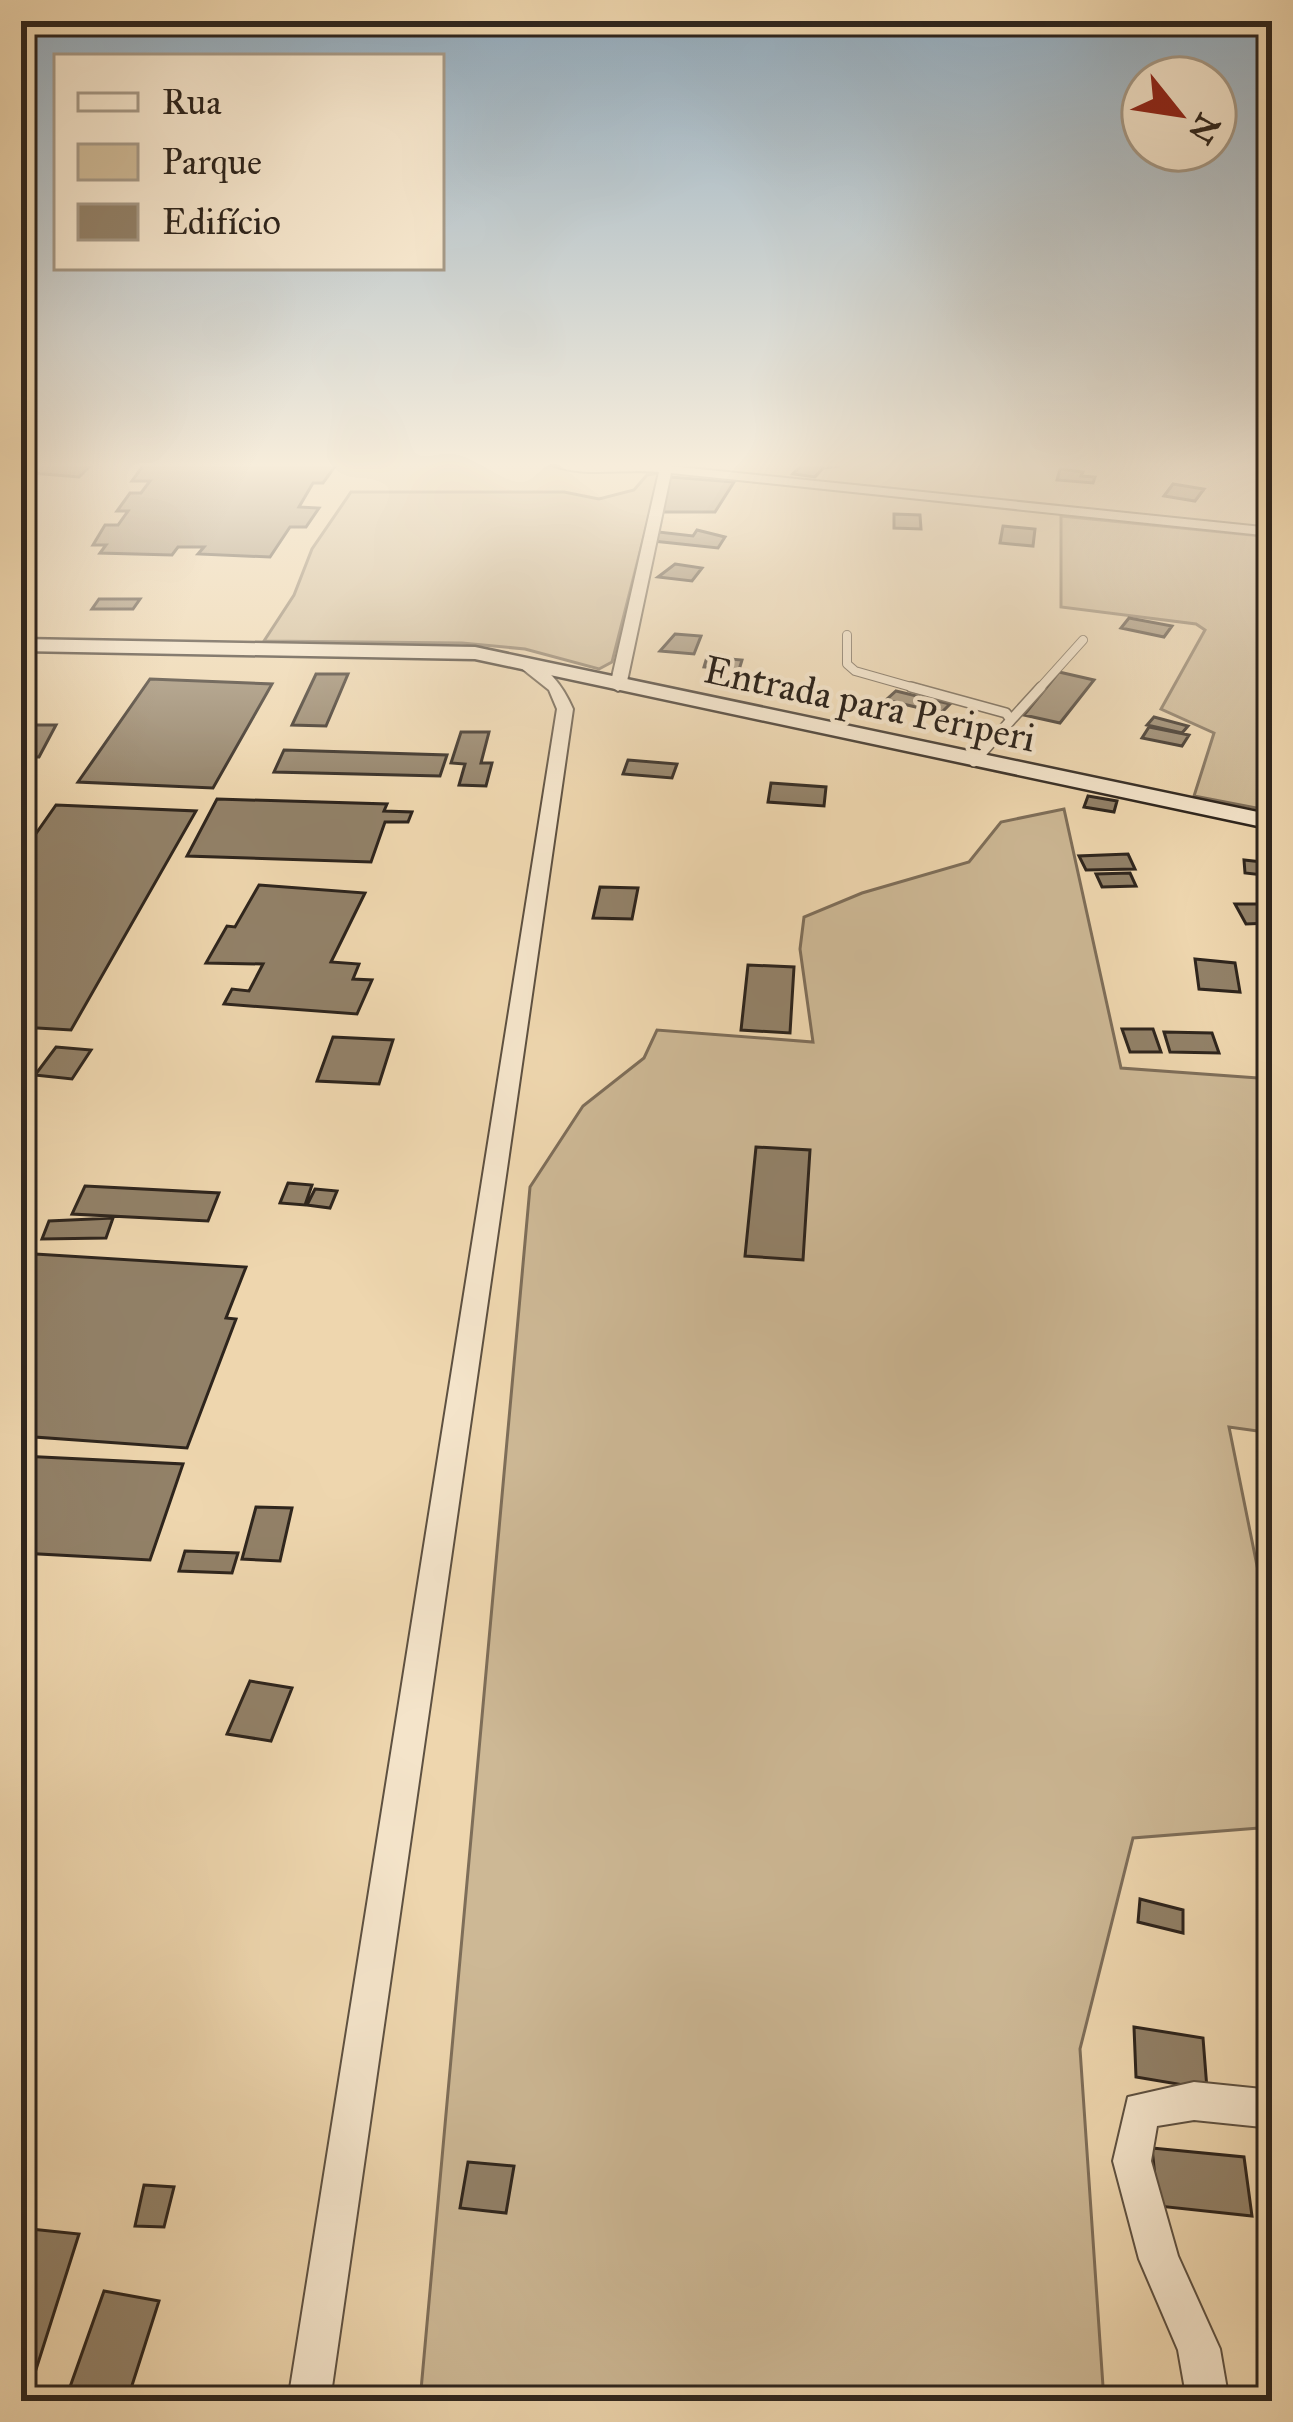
<svg xmlns="http://www.w3.org/2000/svg" width="1293" height="2422" viewBox="0 0 1293 2422" font-family="'IM FELL Great Primer',serif">
	<rect width="100%" height="100%" fill="#eed6ae"/>
	<filter id="stains"><feTurbulence type="fractalNoise" baseFrequency=".00167" numOctaves="4"/><feColorMatrix values="0 0 0 0 .2 0 0 0 0 .09 0 0 0 0 .02 0 0 0 .5 -.17"/></filter>
	<radialGradient id="worn" r=".72"><stop offset=".6" stop-color="#630" stop-opacity="0"/><stop offset="1" stop-color="#630" stop-opacity=".3"/></radialGradient>
	<path fill="#cdb895" stroke="#7e6e59" stroke-width="3" d="M 660,473 L 612,662 L 599,669 L 525,649 L 462,643 L 264,641 L 294,595 L 312,549 L 351,492 L 564,492 L 599,499 L 634,490 L 647,475 Z
		M 1061,516 L 1272,537 L 1272,811 L 1194,796 L 1214,733 L 1161,709 L 1205,630 L 1196,624 L 1061,607 Z
		M 1064,809 L 1121,1068 L 1272,1079 L 1272,1433 L 1229,1427 L 1272,1640 L 1272,1827 L 1133,1838 L 1080,2049 L 1104,2401 L 420,2401 L 530,1187 L 583,1106 L 644,1058 L 657,1030 L 813,1042 L 800,949 L 804,917 L 862,893 L 969,862 L 1001,822 Z"/>
	<path fill="#928168" stroke="#2e251d" stroke-width="3" d="M 21,463 L 93,463 L 79,477 L 21,472 Z
		M 145,463 L 320,463 L 336,465 L 323,483 L 313,483 L 299,507 L 319,508 L 306,527 L 290,527 L 270,557 L 198,554 L 204,547 L 178,547 L 172,555 L 100,553 L 106,545 L 93,545 L 105,525 L 118,525 L 128,511 L 117,511 L 130,493 L 141,493 L 150,481 L 132,481 Z
		M 803,463 L 813,463 L 840,466 L 823,468 L 815,477 L 793,474 Z
		M 1060,469 L 1083,472 L 1081,476 L 1095,477 L 1093,483 L 1057,480 Z
		M 670,477 L 734,482 L 715,512 L 660,512 Z
		M 1173,484 L 1204,489 L 1195,501 L 1164,496 Z
		M 894,514 L 920,515 L 921,529 L 894,528 Z
		M 1003,526 L 1035,529 L 1033,546 L 1000,543 Z
		M 697,530 L 725,537 L 718,548 L 653,541 L 659,532 L 693,536 Z
		M 675,564 L 702,568 L 692,581 L 658,577 Z
		M 99,599 L 140,599 L 133,609 L 92,609 Z
		M 1129,618 L 1172,626 L 1164,637 L 1121,628 Z
		M 675,634 L 701,636 L 694,654 L 660,651 Z
		M 707,657 L 742,660 L 739,670 L 704,667 Z
		M 1059,672 L 1094,680 L 1060,723 L 1024,715 Z
		M 316,674 L 348,674 L 326,726 L 292,725 Z
		M 150,679 L 272,684 L 213,788 L 78,782 Z
		M 896,691 L 950,704 L 941,713 L 886,700 Z
		M 1154,717 L 1188,726 L 1182,733 L 1147,725 Z
		M 21,725 L 56,725 L 39,757 L 21,757 Z
		M 1149,727 L 1189,735 L 1182,746 L 1142,738 Z
		M 461,732 L 489,732 L 481,763 L 492,763 L 486,786 L 459,785 L 465,764 L 451,763 Z
		M 284,750 L 447,755 L 440,776 L 274,772 Z
		M 628,760 L 677,764 L 672,778 L 623,774 Z
		M 771,783 L 826,787 L 824,806 L 768,802 Z
		M 1088,796 L 1117,801 L 1114,812 L 1084,807 Z
		M 217,799 L 387,804 L 384,811 L 412,812 L 408,822 L 385,822 L 371,862 L 187,856 Z
		M 56,805 L 196,811 L 71,1030 L 21,1027 L 21,855 Z
		M 1270,841 L 1272,876 L 1245,873 L 1244,860 L 1271,863 Z
		M 1128,854 L 1135,869 L 1086,870 L 1079,856 Z
		M 1130,873 L 1136,886 L 1102,887 L 1096,874 Z
		M 259,885 L 365,893 L 331,962 L 359,964 L 353,979 L 372,980 L 357,1014 L 224,1004 L 232,989 L 249,991 L 263,964 L 206,963 L 227,926 L 235,927 Z
		M 600,887 L 638,888 L 632,919 L 593,918 Z
		M 1235,904 L 1257,904 L 1269,923 L 1246,924 Z
		M 1195,959 L 1235,963 L 1240,992 L 1199,989 Z
		M 748,965 L 794,967 L 790,1033 L 741,1030 Z
		M 1122,1029 L 1153,1029 L 1161,1052 L 1130,1052 Z
		M 1164,1032 L 1212,1033 L 1219,1053 L 1170,1052 Z
		M 333,1037 L 393,1040 L 379,1084 L 317,1081 Z
		M 56,1047 L 91,1050 L 72,1079 L 35,1075 Z
		M 756,1147 L 810,1150 L 803,1260 L 745,1256 Z
		M 288,1183 L 312,1185 L 305,1205 L 280,1203 Z
		M 85,1186 L 219,1193 L 208,1221 L 72,1214 Z
		M 315,1189 L 337,1191 L 330,1208 L 307,1205 Z
		M 113,1218 L 106,1238 L 42,1239 L 49,1221 Z
		M 35,1254 L 246,1267 L 226,1318 L 236,1319 L 187,1448 L 21,1436 L 21,1281 Z
		M 1265,1444 L 1272,1445 L 1272,1501 L 1267,1501 Z
		M 21,1456 L 183,1464 L 150,1560 L 21,1553 Z
		M 256,1507 L 292,1508 L 280,1561 L 242,1559 Z
		M 185,1551 L 238,1553 L 232,1573 L 179,1571 Z
		M 250,1681 L 292,1688 L 271,1741 L 227,1734 Z
		M 1140,1899 L 1183,1910 L 1183,1933 L 1138,1922 Z
		M 1134,2027 L 1203,2038 L 1207,2089 L 1136,2077 Z
		M 1152,2148 L 1244,2157 L 1252,2216 L 1158,2206 Z
		M 468,2162 L 514,2166 L 506,2213 L 460,2208 Z
		M 144,2185 L 174,2187 L 164,2227 L 135,2226 Z
		M 21,2228 L 79,2234 L 26,2401 L 21,2401 Z
		M 104,2291 L 159,2301 L 127,2401 L 65,2401 Z"/>
	<g fill="none" stroke-linecap="round" stroke-linejoin="round">
		<defs>
			<path id="lane-far1" d="M 847,635 L 847,664 L 855,671 L 922,690
				M 1038,690 L 1083,640"/>
			<path id="lane" d="M 911,687 L 1006,713 L 1011,720 L 974,762
				M 1011,720 L 1041,687"/>
			<path id="street" d="M 547,463 L 599,466 L 641,463 L 1272,528 L 1272,536 L 671,473 L 626,686 L 618,691 L 610,686 L 659,472 C 622,468 581,479 547,463 Z
				M 520,661 C 546,660 564,688 573,709 L 330,2401 L 288,2401 L 557,709 L 549,690 L 520,667 Z
				M 1194,2082 L 1272,2090 L 1272,2128 L 1194,2120 L 1157,2126 L 1151,2161 L 1178,2256 L 1220,2349 L 1229,2401 L 1187,2401 L 1178,2350 L 1139,2259 L 1113,2161 L 1128,2097 Z"/>
			<path id="secondary" d="M 21,639 L 475,647 L 1272,815 L 1272,829 L 475,659 L 21,651 Z"/>
		</defs>
		<use href="#lane-far1" stroke="#5e5141" stroke-width="10"/>
		<use href="#lane" stroke="#5e5141" stroke-width="12"/>
		<use href="#street" stroke="#5e5141" stroke-width="4"/>
		<use href="#secondary" stroke="#2e251d" stroke-width="5"/>
		<use href="#lane-far1" stroke="#f4e4ca" stroke-width="8"/>
		<use href="#lane" stroke="#f4e4ca" stroke-width="9"/>
		<use href="#street" fill="#f4e4ca" fill-rule="evenodd"/>
		<use href="#secondary" fill="#f4e4ca" fill-rule="evenodd"/>
	</g>
	<linearGradient id="sky" x2="0" y2="1"><stop stop-color="#90aabd"/><stop offset="0.58" stop-color="#f7eddb"/><stop offset="1" stop-color="#f7eddb" stop-opacity="0"/></linearGradient>
	<rect width="1293" height="802" fill="url(#sky)"/>
	<g text-anchor="middle" stroke-width="9" stroke-linejoin="round" paint-order="stroke">
		<g font-size="39" fill="#2e251d" stroke="#f4e4ca">
			<text transform="translate(870 703) rotate(12)" y="14">Entrada para Periperi</text>
		</g>
	</g>
	<rect width="1293" height="2422" fill="none" stroke="#eed6ae" stroke-width="72"/>
	<rect x="24" y="24" width="1245" height="2374" fill="none" stroke="#2e251d" stroke-width="6"/>
	<rect x="36" y="36" width="1221" height="2350" fill="none" stroke="#2e251d" stroke-width="3"/>
	<rect x="54" y="54" width="390" height="216" fill="#f4e4ca" stroke="#a59885" stroke-width="3"/>
	<rect x="78" y="93" width="60" height="18" fill="#f4e4ca" stroke="#a59885" stroke-width="3"/>
	<text x="162" y="114" font-size="36" fill="#2e251d">Rua</text>
	<rect x="78" y="144" width="60" height="36" fill="#cdb895" stroke="#a59885" stroke-width="3"/>
	<text x="162" y="174" font-size="36" fill="#2e251d">Parque</text>
	<rect x="78" y="204" width="60" height="36" fill="#928168" stroke="#a59885" stroke-width="3"/>
	<text x="162" y="234" font-size="36" fill="#2e251d">Edifício</text>
	<g transform="translate(1179 114) rotate(120)"><circle r="57" fill="#f4e4ca" stroke="#a59885" stroke-width="3"/>
	<path d="M0-9L21 45L0 30L-21 45Z" fill="#8f2418"/>
	<text y="-18" font-size="33" font-weight="bold" text-anchor="middle" fill="#2e251d">N</text>
	</g>
	<rect width="100%" height="100%" filter="url(#stains)"/>
	<rect width="100%" height="100%" fill="url(#worn)"/>
</svg>
